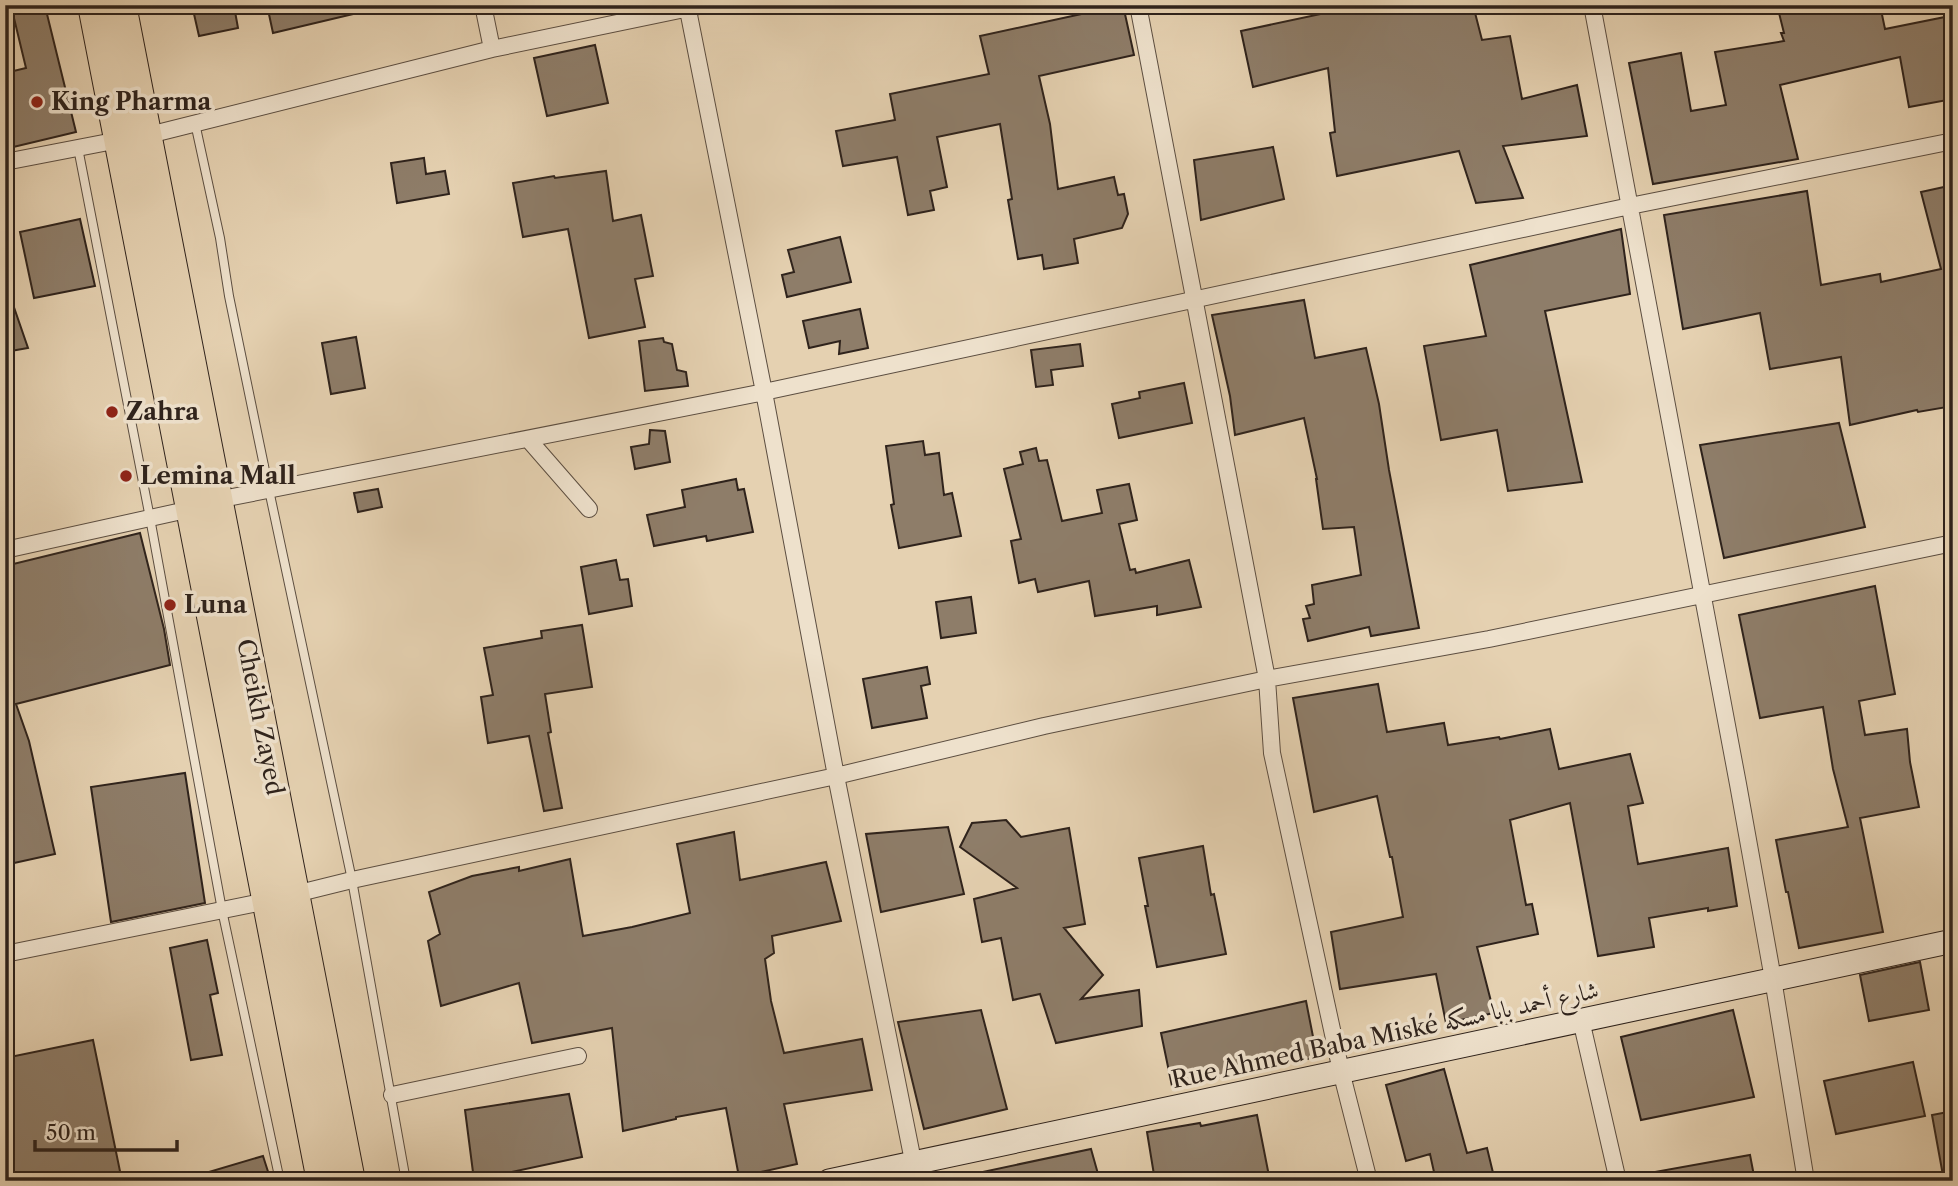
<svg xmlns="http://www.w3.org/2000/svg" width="1958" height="1186" viewBox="0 0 1958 1186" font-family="'Libre Caslon Text',Amiri,serif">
	<rect width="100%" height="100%" fill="#e5d1b1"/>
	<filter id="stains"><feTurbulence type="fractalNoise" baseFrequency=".00286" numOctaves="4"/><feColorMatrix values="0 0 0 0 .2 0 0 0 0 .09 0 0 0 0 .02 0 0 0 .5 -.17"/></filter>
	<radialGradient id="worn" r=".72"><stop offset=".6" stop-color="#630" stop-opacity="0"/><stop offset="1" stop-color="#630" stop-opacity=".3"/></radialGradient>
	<path fill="#8e7d69" stroke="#2f231c" stroke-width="2" d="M 267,5 L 365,5 L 366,11 L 273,33 Z
		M 1123,5 L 1134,55 L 1039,76 L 1050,124 L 1058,189 L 1114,177 L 1118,195 L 1124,194 L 1128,214 L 1122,228 L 1074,239 L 1078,263 L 1044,269 L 1042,255 L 1018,259 L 1008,200 L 1012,199 L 1000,124 L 937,137 L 947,187 L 930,191 L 934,210 L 908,215 L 897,157 L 843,166 L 836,131 L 895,120 L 890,94 L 989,74 L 980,36 Z
		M 1363,5 L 1473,5 L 1482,40 L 1510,36 L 1522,99 L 1577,85 L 1587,136 L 1503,146 L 1523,198 L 1476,203 L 1459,151 L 1337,176 L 1330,133 L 1335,132 L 1328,68 L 1253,87 L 1241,31 Z
		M 1777,5 L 1880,5 L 1885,29 L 1945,17 L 1953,56 L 1953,99 L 1909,107 L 1900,57 L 1780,85 L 1798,159 L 1653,184 L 1629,63 L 1681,53 L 1691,111 L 1726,105 L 1715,52 L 1784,41 L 1781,33 L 1784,33 Z
		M 45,6 L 76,132 L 5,149 L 5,73 L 26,68 L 13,14 Z
		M 234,6 L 238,28 L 199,36 L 194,14 Z
		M 595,45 L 608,103 L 547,116 L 534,58 Z
		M 1273,147 L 1284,199 L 1201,220 L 1194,160 Z
		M 424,158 L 426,174 L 445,171 L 449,194 L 397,203 L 391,163 Z
		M 606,171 L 613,221 L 641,215 L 653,276 L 635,279 L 645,327 L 589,338 L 568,229 L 523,237 L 513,183 L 554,176 L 555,178 Z
		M 1953,185 L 1953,406 L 1918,412 L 1917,410 L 1850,425 L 1841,357 L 1770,369 L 1760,313 L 1683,329 L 1664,215 L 1807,191 L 1821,285 L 1880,274 L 1881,282 L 1941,269 L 1921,192 Z
		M 80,219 L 95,286 L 34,298 L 20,232 Z
		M 1621,229 L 1630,294 L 1545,311 L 1582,482 L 1508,491 L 1497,430 L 1441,440 L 1424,346 L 1486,336 L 1470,265 Z
		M 840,237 L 851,282 L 787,297 L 782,275 L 794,272 L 788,250 Z
		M 5,290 L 8,290 L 28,348 L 5,352 Z
		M 1304,300 L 1315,358 L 1366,348 L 1379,404 L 1389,470 L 1419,628 L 1371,636 L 1369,627 L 1308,641 L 1303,619 L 1310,618 L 1306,606 L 1314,604 L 1312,585 L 1361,575 L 1354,527 L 1323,529 L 1316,479 L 1317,479 L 1304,418 L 1235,435 L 1230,396 L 1212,315 Z
		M 860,309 L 868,348 L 839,354 L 840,341 L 809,348 L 803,321 Z
		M 356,337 L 365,388 L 331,394 L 322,343 Z
		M 663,338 L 664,342 L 672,344 L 677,370 L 686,372 L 688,386 L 645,391 L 639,341 Z
		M 1080,344 L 1083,366 L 1051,370 L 1053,385 L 1036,387 L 1031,350 Z
		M 1184,383 L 1192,423 L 1119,438 L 1112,404 L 1140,398 L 1139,392 Z
		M 1839,423 L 1865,527 L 1724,558 L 1700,445 Z
		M 650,430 L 665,431 L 670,462 L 635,469 L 631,447 L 649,444 Z
		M 923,441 L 925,455 L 939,453 L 944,495 L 952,493 L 961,536 L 899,548 L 891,505 L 894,504 L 886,446 Z
		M 1036,448 L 1039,461 L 1047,460 L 1062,521 L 1102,513 L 1097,490 L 1129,484 L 1137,520 L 1119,524 L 1130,570 L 1135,569 L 1136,573 L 1189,560 L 1201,607 L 1157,615 L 1157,606 L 1095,616 L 1089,581 L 1038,592 L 1035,579 L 1019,583 L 1011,541 L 1021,539 L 1004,469 L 1023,464 L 1020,452 Z
		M 736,479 L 738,490 L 744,489 L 753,532 L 707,541 L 706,536 L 654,546 L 647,515 L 685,507 L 682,490 Z
		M 378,489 L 382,507 L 358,512 L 354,493 Z
		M 140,533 L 164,629 L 170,665 L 16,704 L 29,741 L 55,854 L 5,865 L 5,566 Z
		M 616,560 L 620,580 L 628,579 L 632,606 L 589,614 L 581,567 Z
		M 1875,586 L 1895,694 L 1859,701 L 1865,735 L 1907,729 L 1910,762 L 1919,807 L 1860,818 L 1883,932 L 1799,948 L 1788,892 L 1786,892 L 1776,840 L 1848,827 L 1833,769 L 1823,707 L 1760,718 L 1739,615 Z
		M 971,597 L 976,633 L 941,638 L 936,602 Z
		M 582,625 L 592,687 L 545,694 L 551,732 L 548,733 L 562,808 L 544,811 L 529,736 L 488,743 L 481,697 L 493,695 L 484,648 L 542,638 L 541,631 Z
		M 927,667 L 930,684 L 921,686 L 927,718 L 872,728 L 863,679 Z
		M 1378,684 L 1387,732 L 1444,723 L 1448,745 L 1499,737 L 1500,739 L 1550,729 L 1559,769 L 1630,754 L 1643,803 L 1628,806 L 1638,864 L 1728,848 L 1737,906 L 1708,911 L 1708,908 L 1649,918 L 1654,947 L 1598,956 L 1570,803 L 1510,820 L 1526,905 L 1532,904 L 1538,934 L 1477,947 L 1494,1013 L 1446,1023 L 1436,974 L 1340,989 L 1331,932 L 1403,917 L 1392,857 L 1390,857 L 1377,796 L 1314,812 L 1293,698 Z
		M 185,773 L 205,903 L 111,922 L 91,787 Z
		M 1006,820 L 1021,837 L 1069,828 L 1085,924 L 1064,928 L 1103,975 L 1081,999 L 1139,990 L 1142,1026 L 1056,1043 L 1040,994 L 1013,1000 L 1001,938 L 982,942 L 974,899 L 1017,888 L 960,847 L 972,823 Z
		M 948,827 L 964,894 L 881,912 L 866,834 Z
		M 734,832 L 740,880 L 826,862 L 841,921 L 772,936 L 774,953 L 765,959 L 771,1001 L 784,1053 L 862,1039 L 872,1090 L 784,1104 L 797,1164 L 739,1177 L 726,1108 L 676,1117 L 676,1119 L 623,1131 L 612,1028 L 532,1043 L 519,983 L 441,1006 L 428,941 L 440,934 L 429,892 L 472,876 L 519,867 L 519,871 L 570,859 L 583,936 L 632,927 L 690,913 L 677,844 Z
		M 1203,846 L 1211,895 L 1214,894 L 1226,954 L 1157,967 L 1145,906 L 1148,906 L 1139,858 Z
		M 207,940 L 218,993 L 210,995 L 222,1055 L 191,1060 L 170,948 Z
		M 1920,962 L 1929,1010 L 1869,1021 L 1860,975 Z
		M 1306,1001 L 1317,1057 L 1172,1086 L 1161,1033 Z
		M 981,1010 L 1007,1109 L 924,1129 L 898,1022 Z
		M 1733,1010 L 1754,1097 L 1641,1120 L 1621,1037 Z
		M 93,1040 L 122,1181 L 5,1181 L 5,1058 Z
		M 1913,1062 L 1925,1116 L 1836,1134 L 1824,1081 Z
		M 1444,1069 L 1467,1153 L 1487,1148 L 1495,1181 L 1436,1181 L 1430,1154 L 1406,1161 L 1386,1085 Z
		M 569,1094 L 582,1157 L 474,1180 L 465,1110 Z
		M 1953,1111 L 1953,1181 L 1944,1181 L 1932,1115 Z
		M 1257,1115 L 1270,1181 L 1155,1181 L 1147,1132 L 1200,1123 L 1201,1126 Z
		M 1091,1149 L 1100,1181 L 973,1181 L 973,1174 Z
		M 1750,1155 L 1755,1181 L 1649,1181 L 1649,1173 Z
		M 263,1156 L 271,1181 L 192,1181 L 192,1177 Z"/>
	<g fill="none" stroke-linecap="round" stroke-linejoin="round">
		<defs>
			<path id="lane" d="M 195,123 L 220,238 L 229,296 L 269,490 L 352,880 L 406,1181
				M 78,148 L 150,518 L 222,910 L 280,1181"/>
			<path id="street" d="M 483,5 L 492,49
				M 687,5 L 764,392 L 836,776 L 917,1181
				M 1138,5 L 1267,679 L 1272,753 L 1341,1071 L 1369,1181
				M 1592,5 L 1738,784 L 1773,979 L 1806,1181
				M 145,136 L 492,49 L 704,5
				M 5,162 L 119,140
				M 528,439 L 589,509
				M 217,500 L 764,392 L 1630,206 L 1953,141
				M 5,550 L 191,509
				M 5,954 L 267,901 L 352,880 L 836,776 L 1044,726 L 1134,707 L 1267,679 L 1489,639 L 1953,543
				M 1581,1020 L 1618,1181
				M 392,1095 L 578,1056"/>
			<path id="secondary" d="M 829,1181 L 1953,941"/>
			<path id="highway" d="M 93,5 L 322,1181
				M 121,5 L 350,1181"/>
		</defs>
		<use href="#lane" stroke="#5c4e41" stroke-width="10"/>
		<use href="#street" stroke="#5c4e41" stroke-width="18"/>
		<use href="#secondary" stroke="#2f231c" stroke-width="25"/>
		<use href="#highway" stroke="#2f231c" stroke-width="32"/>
		<use href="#lane" stroke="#eee1cc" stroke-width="8"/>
		<use href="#street" stroke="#eee1cc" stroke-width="16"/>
		<use href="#secondary" stroke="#eee1cc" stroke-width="23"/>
		<use href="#highway" stroke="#e5d1b1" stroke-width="30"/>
	</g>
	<g fill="#8f2418" stroke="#eee1cc" stroke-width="2.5">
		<circle cx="37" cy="102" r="7"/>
		<circle cx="112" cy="412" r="7"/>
		<circle cx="126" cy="476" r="7"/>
		<circle cx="170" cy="605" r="7"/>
	</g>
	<g text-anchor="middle" stroke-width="7" stroke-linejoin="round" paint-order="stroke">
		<g font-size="24" font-weight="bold" fill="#2f231c" stroke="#eee1cc" text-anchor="start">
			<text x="51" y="110">King Pharma</text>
			<text x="126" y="420">Zahra</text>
			<text x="140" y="484">Lemina Mall</text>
			<text x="184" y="613">Luna</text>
		</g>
		<g font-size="24" fill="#2f231c" stroke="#eee1cc">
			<text transform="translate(260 717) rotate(79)" y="8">Cheikh Zayed</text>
			<text transform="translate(1385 1035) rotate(-12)" y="8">Rue Ahmed Baba Miské شارع أحمد بابا مسكه</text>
		</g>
	</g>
	<rect width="1958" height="1186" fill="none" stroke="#e5d1b1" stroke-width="28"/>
	<rect x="7" y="7" width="1944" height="1172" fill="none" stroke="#2f231c" stroke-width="3.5"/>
	<rect x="14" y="14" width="1930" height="1158" fill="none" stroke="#2f231c" stroke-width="2"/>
	<path d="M35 1140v10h142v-10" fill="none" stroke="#2f231c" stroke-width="3.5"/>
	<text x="46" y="1140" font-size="21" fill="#2f231c" stroke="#eee1cc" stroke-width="5" paint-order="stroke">50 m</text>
	<rect width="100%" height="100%" filter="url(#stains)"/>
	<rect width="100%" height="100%" fill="url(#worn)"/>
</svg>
